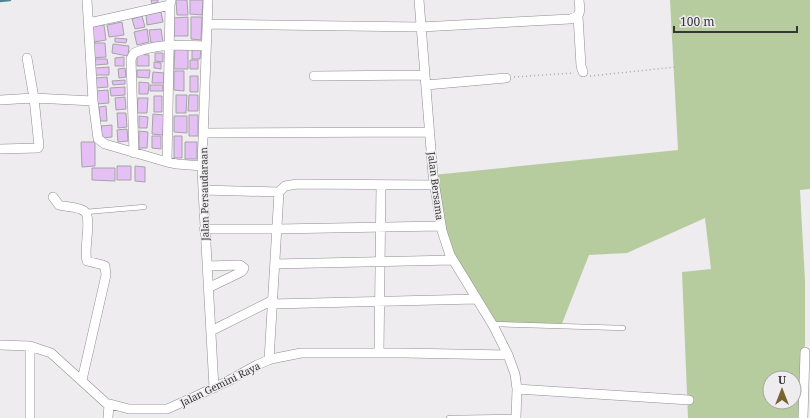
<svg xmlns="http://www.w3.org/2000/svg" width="810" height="418" viewBox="0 0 810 418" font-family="'Noto Serif',serif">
	<rect width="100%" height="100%" fill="#eeecef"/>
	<path fill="#b6cc9f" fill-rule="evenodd" d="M 670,0 L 810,0 L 810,189 L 800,190 L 805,281 L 805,352 L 803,418 L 688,418 L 682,272 L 711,269 L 705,218 L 627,253 L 589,255 L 561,326 L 492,324 L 450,255 L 433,175 L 678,150 ZM 770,378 L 794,378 L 794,402 L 770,402 Z"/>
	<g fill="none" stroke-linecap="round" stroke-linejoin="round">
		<path stroke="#508592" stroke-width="2.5" d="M 0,1 L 10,0"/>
	</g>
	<path fill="#e4c0f4" stroke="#a6a3a7" d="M 151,0 L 158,0 L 158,2 L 152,4 Z
		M 176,0 L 187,0 L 188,15 L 177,15 Z
		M 190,0 L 203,0 L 202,15 L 190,14 Z
		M 161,12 L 163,22 L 147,25 L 146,15 Z
		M 142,16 L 145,27 L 135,29 L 132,19 Z
		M 188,17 L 188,36 L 174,36 L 174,18 Z
		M 191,17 L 202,17 L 201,40 L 191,39 Z
		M 122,22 L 124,35 L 109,37 L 107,25 Z
		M 104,25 L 106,40 L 94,42 L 92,26 Z
		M 147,29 L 149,42 L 137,45 L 134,32 Z
		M 161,29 L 163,42 L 151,43 L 149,30 Z
		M 115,38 L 127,39 L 126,43 L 115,42 Z
		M 92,43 L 105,43 L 106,57 L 92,58 Z
		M 113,44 L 129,46 L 128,56 L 112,53 Z
		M 175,47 L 188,48 L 188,69 L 174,69 Z
		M 192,48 L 201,48 L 200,59 L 192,59 Z
		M 155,53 L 163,53 L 163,62 L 155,61 Z
		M 137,54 L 149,55 L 149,66 L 137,66 Z
		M 124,57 L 124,66 L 115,66 L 115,58 Z
		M 95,59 L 107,59 L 108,64 L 95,65 Z
		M 190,60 L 198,60 L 198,69 L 190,69 Z
		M 154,62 L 161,63 L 161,69 L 154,68 Z
		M 109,67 L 109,75 L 95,75 L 95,68 Z
		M 125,68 L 126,77 L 119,78 L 118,69 Z
		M 137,70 L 150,70 L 149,78 L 137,77 Z
		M 174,71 L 184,71 L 184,91 L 174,90 Z
		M 153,72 L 164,73 L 164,83 L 152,83 Z
		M 190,76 L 198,76 L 198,92 L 190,92 Z
		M 107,77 L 108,87 L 96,88 L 95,78 Z
		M 125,80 L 125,84 L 113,85 L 112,81 Z
		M 139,82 L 149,83 L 148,94 L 139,94 Z
		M 150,85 L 163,85 L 163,91 L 150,91 Z
		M 125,87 L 125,95 L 111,96 L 110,88 Z
		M 108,90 L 109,103 L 97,104 L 96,91 Z
		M 176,95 L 187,95 L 186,113 L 176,113 Z
		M 189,95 L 198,95 L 198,111 L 188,111 Z
		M 154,96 L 162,96 L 162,112 L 154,112 Z
		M 125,97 L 126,109 L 116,110 L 115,98 Z
		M 138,98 L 148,98 L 147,113 L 137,113 Z
		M 106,106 L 107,121 L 100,121 L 99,107 Z
		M 117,113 L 126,113 L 127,127 L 118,128 Z
		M 153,114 L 164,115 L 163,135 L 152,134 Z
		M 189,115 L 198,115 L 198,136 L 189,136 Z
		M 139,116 L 148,117 L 147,128 L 139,128 Z
		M 174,116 L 187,116 L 187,133 L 174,132 Z
		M 112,125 L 112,137 L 102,138 L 101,126 Z
		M 127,129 L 128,141 L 118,142 L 117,130 Z
		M 139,131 L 148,132 L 147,148 L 139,148 Z
		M 152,136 L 161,136 L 161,149 L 152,148 Z
		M 174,136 L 182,136 L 182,158 L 174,158 Z
		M 81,142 L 95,142 L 95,166 L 82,167 Z
		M 185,142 L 197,142 L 197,159 L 185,159 Z
		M 117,166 L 131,166 L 131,180 L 117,180 Z
		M 135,166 L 145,167 L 145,182 L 135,181 Z
		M 92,168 L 115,168 L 115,181 L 92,180 Z"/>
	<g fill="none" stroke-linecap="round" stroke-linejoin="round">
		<defs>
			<path id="lane" d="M 85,212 L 144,207
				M 492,324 L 623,328
				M 449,418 L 516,417"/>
			<path id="street" d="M 87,0 L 93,101 L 98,139 L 105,144 L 167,162 L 177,164 L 202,166
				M 208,0 L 202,166 L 203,190 L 214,388
				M 419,0 L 433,175 L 442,231 L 450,255 L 494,327 L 508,355 L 515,374 L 517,389 L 516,418
				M 578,16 L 581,66 L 583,72
				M 89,23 L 170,5
				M 207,24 L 421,27 L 570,19 C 582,16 580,11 579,0
				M 314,76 L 425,75
				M 426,85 L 506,78
				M 0,100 L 34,98 L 93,101
				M 204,133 L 430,132
				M 0,149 L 38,148 L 39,146 L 34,98 L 27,58
				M 134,153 L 131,59 L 134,53 C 157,43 182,45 206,46
				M 167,162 L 170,5 L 171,0
				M 203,190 L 279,192 L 269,360
				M 279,192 L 285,186 L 297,184 L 435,185
				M 53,197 L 59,205 C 66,207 79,207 84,211 C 93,217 83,249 87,261 L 103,265 L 105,266 L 106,275 L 82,380
				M 204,229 L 277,229 L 441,226
				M 275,264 L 453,260
				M 207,266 L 240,265 L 244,268 L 243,270 L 241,272 L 208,288
				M 272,304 L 477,299
				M 211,331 L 273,300
				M 0,345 L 30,346 L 51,353 L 106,403 L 129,409 L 167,409 L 194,397 L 228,381 L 257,365 L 271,359 L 301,353 L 404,353 L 508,355
				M 379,353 L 381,185
				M 517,389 L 689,400
				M 30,418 L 30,346
				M 108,418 L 109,404
				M 803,418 L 805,352"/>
		</defs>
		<use href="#lane" stroke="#8f8d90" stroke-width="5.5"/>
		<use href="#street" stroke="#8f8d90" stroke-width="10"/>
		<path stroke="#a9a7aa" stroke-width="1.5" stroke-dasharray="1 3" stroke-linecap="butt" d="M 590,76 L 676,67
			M 514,77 L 574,73"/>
		<use href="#lane" stroke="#fff" stroke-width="4.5"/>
		<use href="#street" stroke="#fff" stroke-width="9"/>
	</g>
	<g text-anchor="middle" stroke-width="3" stroke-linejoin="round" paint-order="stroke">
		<g font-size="10" fill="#373637" stroke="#eeecef">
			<text transform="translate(436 186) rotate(83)" y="4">Jalan Bersama</text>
			<text transform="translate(204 194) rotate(-91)" y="4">Jalan Persaudaraan</text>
			<text transform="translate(220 384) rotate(-26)" y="4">Jalan Gemini Raya</text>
		</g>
	</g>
	<g transform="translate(782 390)"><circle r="19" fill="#eeecef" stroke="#a5a3a5"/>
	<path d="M0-3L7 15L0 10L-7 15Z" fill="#776231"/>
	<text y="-6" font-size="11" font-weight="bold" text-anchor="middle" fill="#373637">U</text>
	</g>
	<path d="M674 26v6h123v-6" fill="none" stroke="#373637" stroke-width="2"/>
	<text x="680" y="26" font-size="12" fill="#373637" stroke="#eeecef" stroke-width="3" paint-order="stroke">100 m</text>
</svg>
